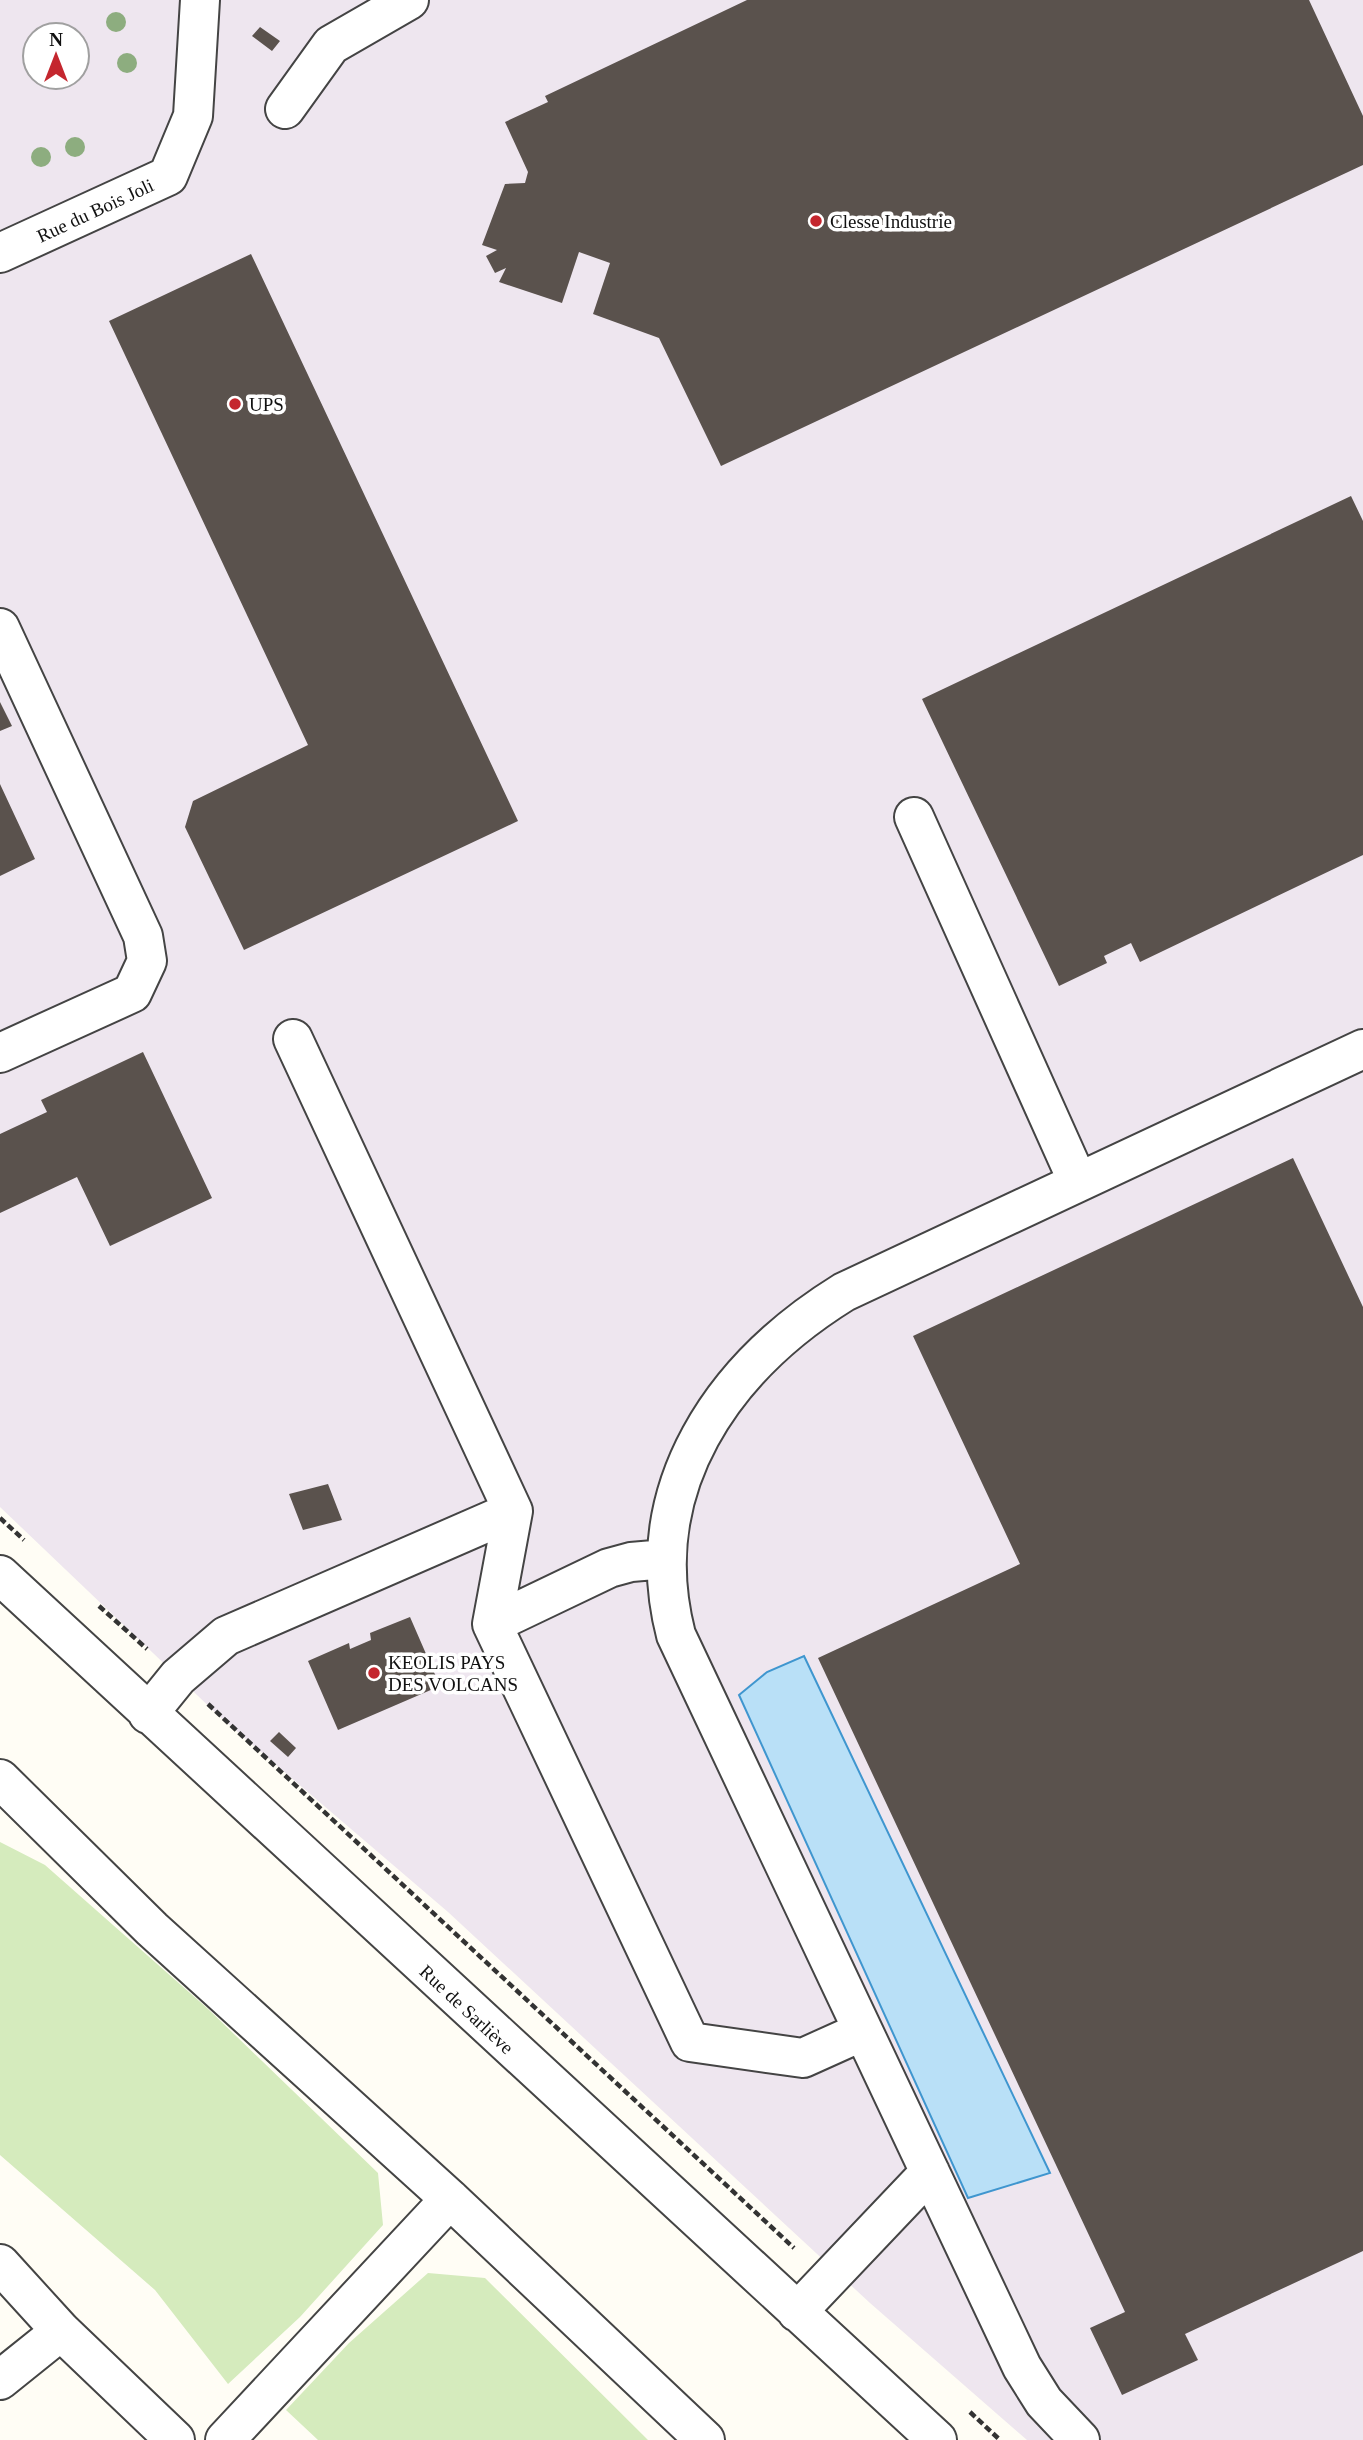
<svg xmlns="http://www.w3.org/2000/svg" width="1363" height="2440" viewBox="0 0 1363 2440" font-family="Georgia,serif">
	<rect width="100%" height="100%" fill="#fffdf5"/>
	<path fill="#eee6ef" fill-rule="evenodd" d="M 0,0 L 1363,0 L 1363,2440 L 1027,2440 L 870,2303 L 448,1912 L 219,1716 L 0,1507 ZM 35,35 L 77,35 L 77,77 L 35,77 Z"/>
	<path fill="#d5ebbd" d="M 0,1842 L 45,1865 L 207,2008 L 378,2173 L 383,2225 L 300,2317 L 228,2384 L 155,2290 L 0,2155 Z
		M 428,2273 L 485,2278 L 648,2440 L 318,2440 L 286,2410 L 349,2343 Z"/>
	<path fill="#b9e0f7" stroke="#3f96cf" stroke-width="2" d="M 804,1656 L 1050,2173 L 968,2198 L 739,1695 L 767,1672 Z"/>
	<path fill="#5a524d" d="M 747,0 L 1309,0 L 1363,116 L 1363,165 L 721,466 L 659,338 L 593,314 L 610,263 L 579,252 L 562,303 L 499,282 L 506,268 L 495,273 L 486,256 L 497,250 L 482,245 L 505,184 L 525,183 L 528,172 L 505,122 L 548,102 L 545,96 Z
		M 260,27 L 280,41 L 272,51 L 252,36 Z
		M 251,254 L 518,821 L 244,950 L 185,827 L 193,801 L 308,745 L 109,321 Z
		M 1351,496 L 1363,521 L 1363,855 L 1140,962 L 1131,943 L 1104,956 L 1107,963 L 1059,986 L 922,699 Z
		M 0,702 L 12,726 L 0,731 Z
		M 0,784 L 35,859 L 0,876 Z
		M 143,1052 L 212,1198 L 110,1246 L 77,1177 L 0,1213 L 0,1134 L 47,1112 L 41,1100 Z
		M 1293,1158 L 1363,1307 L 1363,2251 L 1185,2334 L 1198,2360 L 1122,2395 L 1090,2328 L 1125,2312 L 818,1658 L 1020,1564 L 913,1336 Z
		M 328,1484 L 342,1520 L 303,1530 L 289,1494 Z
		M 410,1617 L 440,1686 L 338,1730 L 308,1661 L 349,1643 L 350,1649 L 371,1640 L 370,1633 Z
		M 279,1732 L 296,1748 L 288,1757 L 270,1741 Z"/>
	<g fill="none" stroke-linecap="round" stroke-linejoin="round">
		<defs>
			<path id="minor" d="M 285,109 L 331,45 L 409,0
				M 0,253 L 168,176 L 193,116 L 200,0
				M 0,628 L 143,936 L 147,961 L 132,993 L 0,1053
				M 914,817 L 1078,1182
				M 293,1039 L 513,1511 L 492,1624 L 690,2042 L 803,2058 L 863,2031
				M 0,1575 L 937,2440
				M 492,1624 L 609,1568 L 631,1562 L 666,1559
				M 148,1714 L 178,1677 L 226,1636 L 513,1511
				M 0,1779 L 152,1929 L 450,2199 L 705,2440
				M 0,2264 L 61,2331 L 175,2440
				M 797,2312 L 930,2172
				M 0,2380 L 61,2331
				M 225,2440 L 450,2199
				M 1080,2440 L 1044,2402 L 1022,2367 L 676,1635 C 638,1488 723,1367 844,1292 L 1363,1049"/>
		</defs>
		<use href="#minor" stroke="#444" stroke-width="42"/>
		<path stroke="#333" stroke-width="4.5" stroke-dasharray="7 3.5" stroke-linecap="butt" d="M 0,1518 L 24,1540
			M 99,1606 L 147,1649
			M 208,1704 L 794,2248
			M 970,2412 L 1000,2440"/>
		<use href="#minor" stroke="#fff" stroke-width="38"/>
	</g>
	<g fill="#8dad7f">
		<circle cx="116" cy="22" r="10"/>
		<circle cx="127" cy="63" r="10"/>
		<circle cx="75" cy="147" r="10"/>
		<circle cx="41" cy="157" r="10"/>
	</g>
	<g fill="#c4262e" stroke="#fff" stroke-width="2.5">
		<circle cx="816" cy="221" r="7"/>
		<circle cx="235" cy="404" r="7"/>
		<circle cx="374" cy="1673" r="7"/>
	</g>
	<g text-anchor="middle" stroke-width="7" stroke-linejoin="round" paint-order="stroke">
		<g font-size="19" fill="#111" stroke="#fff">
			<text transform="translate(95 210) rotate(-25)" y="7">Rue du Bois Joli</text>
			<text transform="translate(467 2009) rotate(43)" y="7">Rue de Sarliève</text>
		</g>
		<g font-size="19" fill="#111" stroke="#fff" text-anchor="start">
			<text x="830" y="228">Clesse Industrie</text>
			<text x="249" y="411">UPS</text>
			<text x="388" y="1669">KEOLIS PAYS<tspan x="388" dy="22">DES VOLCANS</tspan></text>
		</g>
	</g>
	<g transform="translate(56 56)"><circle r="33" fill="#ffffff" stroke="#a0a0a0" stroke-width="2"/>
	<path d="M0-5L12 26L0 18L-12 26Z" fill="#c4262e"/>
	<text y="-10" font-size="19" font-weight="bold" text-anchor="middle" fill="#111111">N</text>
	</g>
</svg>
